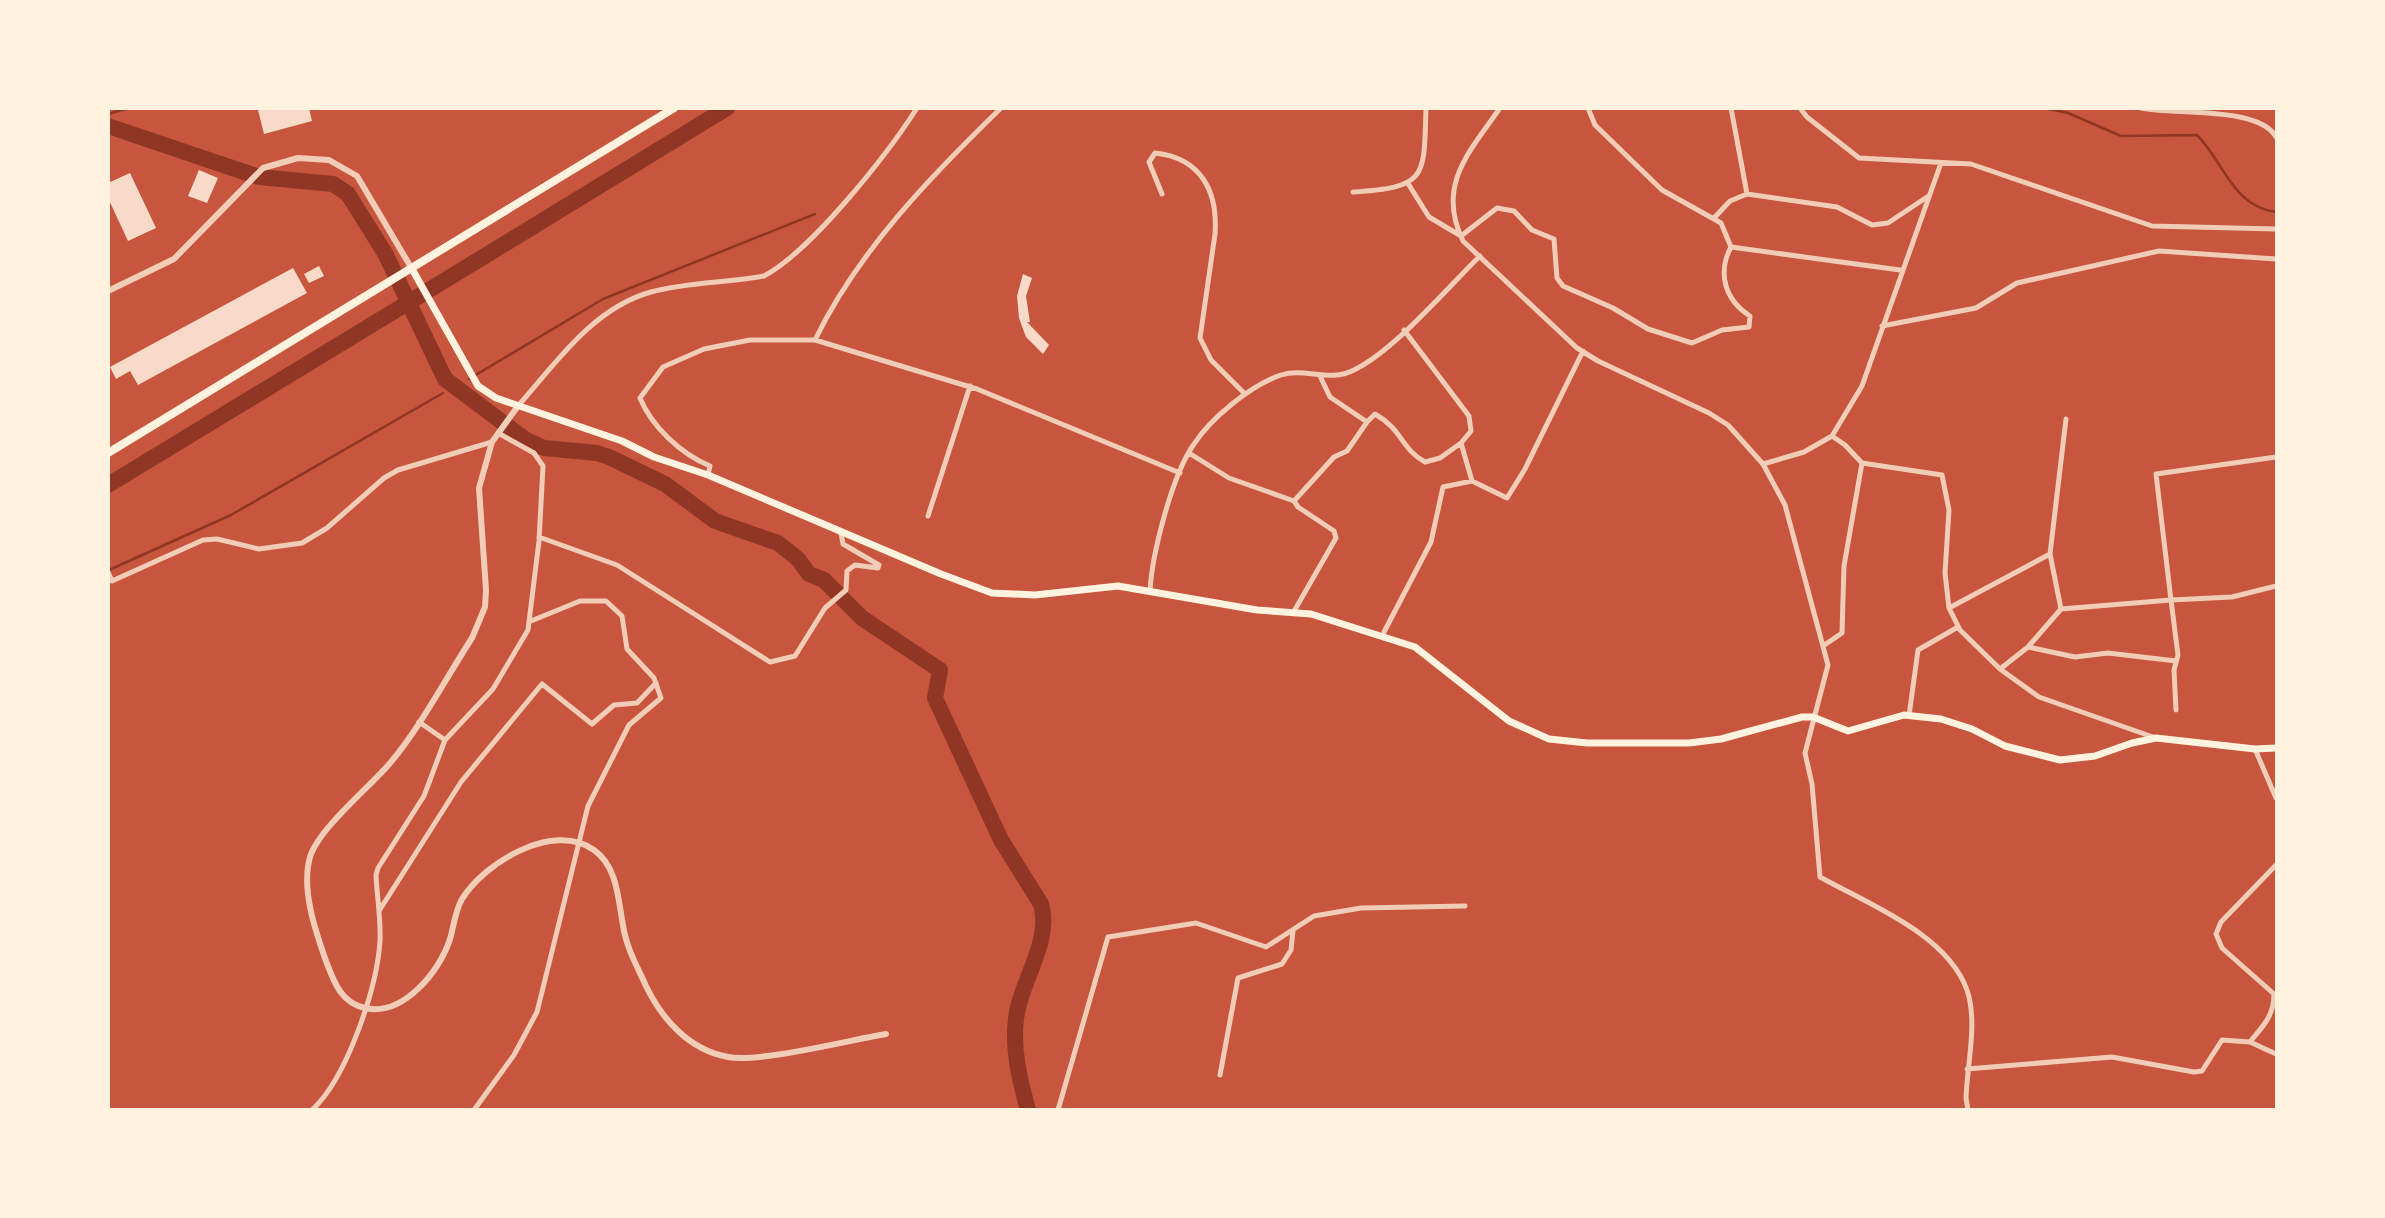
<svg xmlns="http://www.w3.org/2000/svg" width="2385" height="1218" viewBox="0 0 2385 1218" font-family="'Fira Sans',sans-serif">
	<rect width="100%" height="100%" fill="#c8553d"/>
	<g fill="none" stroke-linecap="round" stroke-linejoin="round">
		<path stroke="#8f3625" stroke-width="2.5" d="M 2045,108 L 2068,113 L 2121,136 L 2197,135 C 2224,162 2232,206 2276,212
			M 108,114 L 129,108
			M 469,379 L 603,299 L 815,214
			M 109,570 L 231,515 L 443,393"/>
		<path stroke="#8f3625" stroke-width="16" d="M 108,126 L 259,177 L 333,184 L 348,194 L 386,255 L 445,379 L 526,440 L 544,448 L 597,453 L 609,457 L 665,484 L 715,521 L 778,543 L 798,559 L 809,574 L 824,580 L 862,618 L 940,670 L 935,698 L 1001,840 L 1041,904 C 1052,943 1020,981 1016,1019 C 1012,1049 1020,1081 1028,1110
			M 416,298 L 727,108
			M 108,485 L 401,307"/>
	</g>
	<path fill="#f7dbc8" d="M 309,108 L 312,121 L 264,134 L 258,110 Z
		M 199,170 L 218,178 L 207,203 L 188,196 Z
		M 130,173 L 156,228 L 128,241 L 108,198 L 108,183 Z
		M 319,266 L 324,276 L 309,283 L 304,274 Z
		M 293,268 L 307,293 L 138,385 L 130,371 L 116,379 L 110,367 Z
		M 1023,274 L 1032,278 L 1026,296 L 1030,322 L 1027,322 L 1049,345 L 1043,354 L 1026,337 L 1019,318 L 1017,296 Z"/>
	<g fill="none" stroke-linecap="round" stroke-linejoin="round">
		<path stroke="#f1ccb7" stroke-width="5" d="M 1500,108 C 1469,152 1436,186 1463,241 L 1577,348 L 1598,361 L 1709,413 L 1728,425 L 1763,464 L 1785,505 L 1828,665 L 1805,753 L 1812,784 L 1820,877 C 1868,904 1947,934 1967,990 C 1978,1022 1967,1065 1966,1098 L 1968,1110
			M 1731,108 L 1747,194 L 1837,207 L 1872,225 L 1888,223 L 1927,197
			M 1800,108 L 1807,117 L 1859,158 L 1971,164 L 2152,226 L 2276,229
			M 2141,108 C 2175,115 2259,106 2276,137
			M 1409,185 L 1429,217 L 1461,236 L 1497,208 L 1514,211 L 1532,230 L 1554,239 L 1557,278 L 1563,286 L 1613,308 L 1648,329 L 1692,343 L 1722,330 L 1749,327 L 1750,316 C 1725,300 1717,273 1731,247 L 1721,223 L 1662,190 L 1595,125 L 1588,108
			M 1353,192 C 1427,187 1424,179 1426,108
			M 1162,194 L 1149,162 L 1155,153 C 1201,158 1218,191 1215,234 L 1200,338 L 1211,360 L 1245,394
			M 1715,217 L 1730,201 L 1747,194
			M 1731,247 L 1900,270
			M 1882,326 L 1976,308 L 2017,283 L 2159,251 L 2276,259
			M 1404,330 L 1469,416 L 1471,431 L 1461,443 L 1472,481
			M 815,340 C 858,251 931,176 1001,108
			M 518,406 C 556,363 593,308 651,292 C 687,282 727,283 764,276 C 811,251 887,155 917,108
			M 1367,422 L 1375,414 C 1403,430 1401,449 1425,462 L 1440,458 L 1461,443
			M 1189,453 L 1229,478 L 1294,501 L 1334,457 L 1347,451 L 1367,422 L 1330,397 L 1320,376
			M 1862,463 L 1942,475 L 1949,510 L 1945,573 L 1949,608 L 1960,630 L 2000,669 L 2039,697 L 2153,737
			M 1763,464 L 1804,452 L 1832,436 L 1862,386 L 1941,163
			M 708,475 L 710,466 C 681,454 652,427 640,398 L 663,367 L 704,349 L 750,340 L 815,340 L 977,389 L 1180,473
			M 928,516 L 970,386
			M 539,537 L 617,565 L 770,662 L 795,656 L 825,608 L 846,590 L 847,571 L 855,565 L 878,568 L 879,565 L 843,544 L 841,533
			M 108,572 L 112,581 L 203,540 L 217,539 L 259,549 L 302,543 L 327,528 L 384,478 L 398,470 L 492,442
			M 1150,591 C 1152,554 1172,475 1194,444 C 1211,418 1251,385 1281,375 C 1305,367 1329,383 1354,370 C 1395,350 1446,289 1480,256
			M 1949,608 L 2050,554
			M 2061,609 L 2050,554 L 2066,419
			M 1293,613 L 1336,538 L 1334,531 L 1298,507 L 1294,501
			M 1384,632 L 1431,542 L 1443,487 L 1472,481 L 1507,498 L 1525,469 L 1583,351
			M 1823,646 L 1842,633 L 1844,566 L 1862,463 L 1845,445 L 1832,436
			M 2028,647 L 2075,657 L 2108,653 L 2176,661
			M 2000,669 L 2028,647 L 2061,609 L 2171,600 L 2156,474 L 2276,457
			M 2176,710 L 2174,670 L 2178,655 L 2171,600 L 2232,597 L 2276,586
			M 1909,716 L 1918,650 L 1958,627
			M 419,722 L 445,740
			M 2255,749 L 2276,798
			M 2276,865 L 2221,922 L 2216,934 L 2222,948 L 2274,994 C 2274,1016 2263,1026 2250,1042 L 2276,1054
			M 379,911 L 461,782 L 542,684 L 592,724 L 614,705 L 637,703 L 656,683
			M 1967,1069 L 2112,1057 L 2194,1072 L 2202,1071 L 2222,1040 L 2250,1042
			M 1220,1075 L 1238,978 L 1282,964 L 1291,950 L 1293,931
			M 312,1110 C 347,1078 377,988 380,941 C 381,919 377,897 376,875 L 378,868 L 424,796 L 445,740 L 493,689 L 528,630 L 539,541 L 543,466 L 534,453 L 498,433
			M 474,1110 L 514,1055 L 537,1012 L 588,806 L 629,725 L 661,698 L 654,678 L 627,649 L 622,616 L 606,601 L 580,601 L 531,621
			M 1058,1110 L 1108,937 L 1196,923 L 1266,947 L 1314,916 L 1361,908 L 1465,906"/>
		<path stroke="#f1ccb7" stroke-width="6" d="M 108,291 L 174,259 L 263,168 L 298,158 L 329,160 L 357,176 L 412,269
			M 518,406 L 492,442 L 479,488 L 486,590 L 485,607 L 472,638 C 446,678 421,726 391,762 C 371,786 319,828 310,857 C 301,889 315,930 326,961 C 334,982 341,1003 365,1008 C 403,1017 440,971 450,939 C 454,926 455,911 462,899 C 484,863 553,821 594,850 C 618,867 618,900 623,925 C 626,947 637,966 646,986 C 662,1019 689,1050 728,1057 C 759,1063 850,1040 886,1034"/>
		<path stroke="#fff3e0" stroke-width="7" d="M 412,269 L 478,386 L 496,398 L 622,441 L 654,457 L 708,475 L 941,574 L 992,593 L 1035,595 L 1118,586 L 1257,610 L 1311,614 L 1415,647 L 1509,721 L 1549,739 L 1587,743 L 1689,743 L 1721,739 L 1802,717 L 1813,717 L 1848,731 L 1904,715 L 1941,719 L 1972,729 L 2005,746 L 2060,760 L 2095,756 L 2132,743 L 2156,738 L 2255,749 L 2276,748"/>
		<path stroke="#fff3e0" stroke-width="8" d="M 108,453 L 674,108"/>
	</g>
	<rect width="2385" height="1218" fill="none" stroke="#fff3e0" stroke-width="220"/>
</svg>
